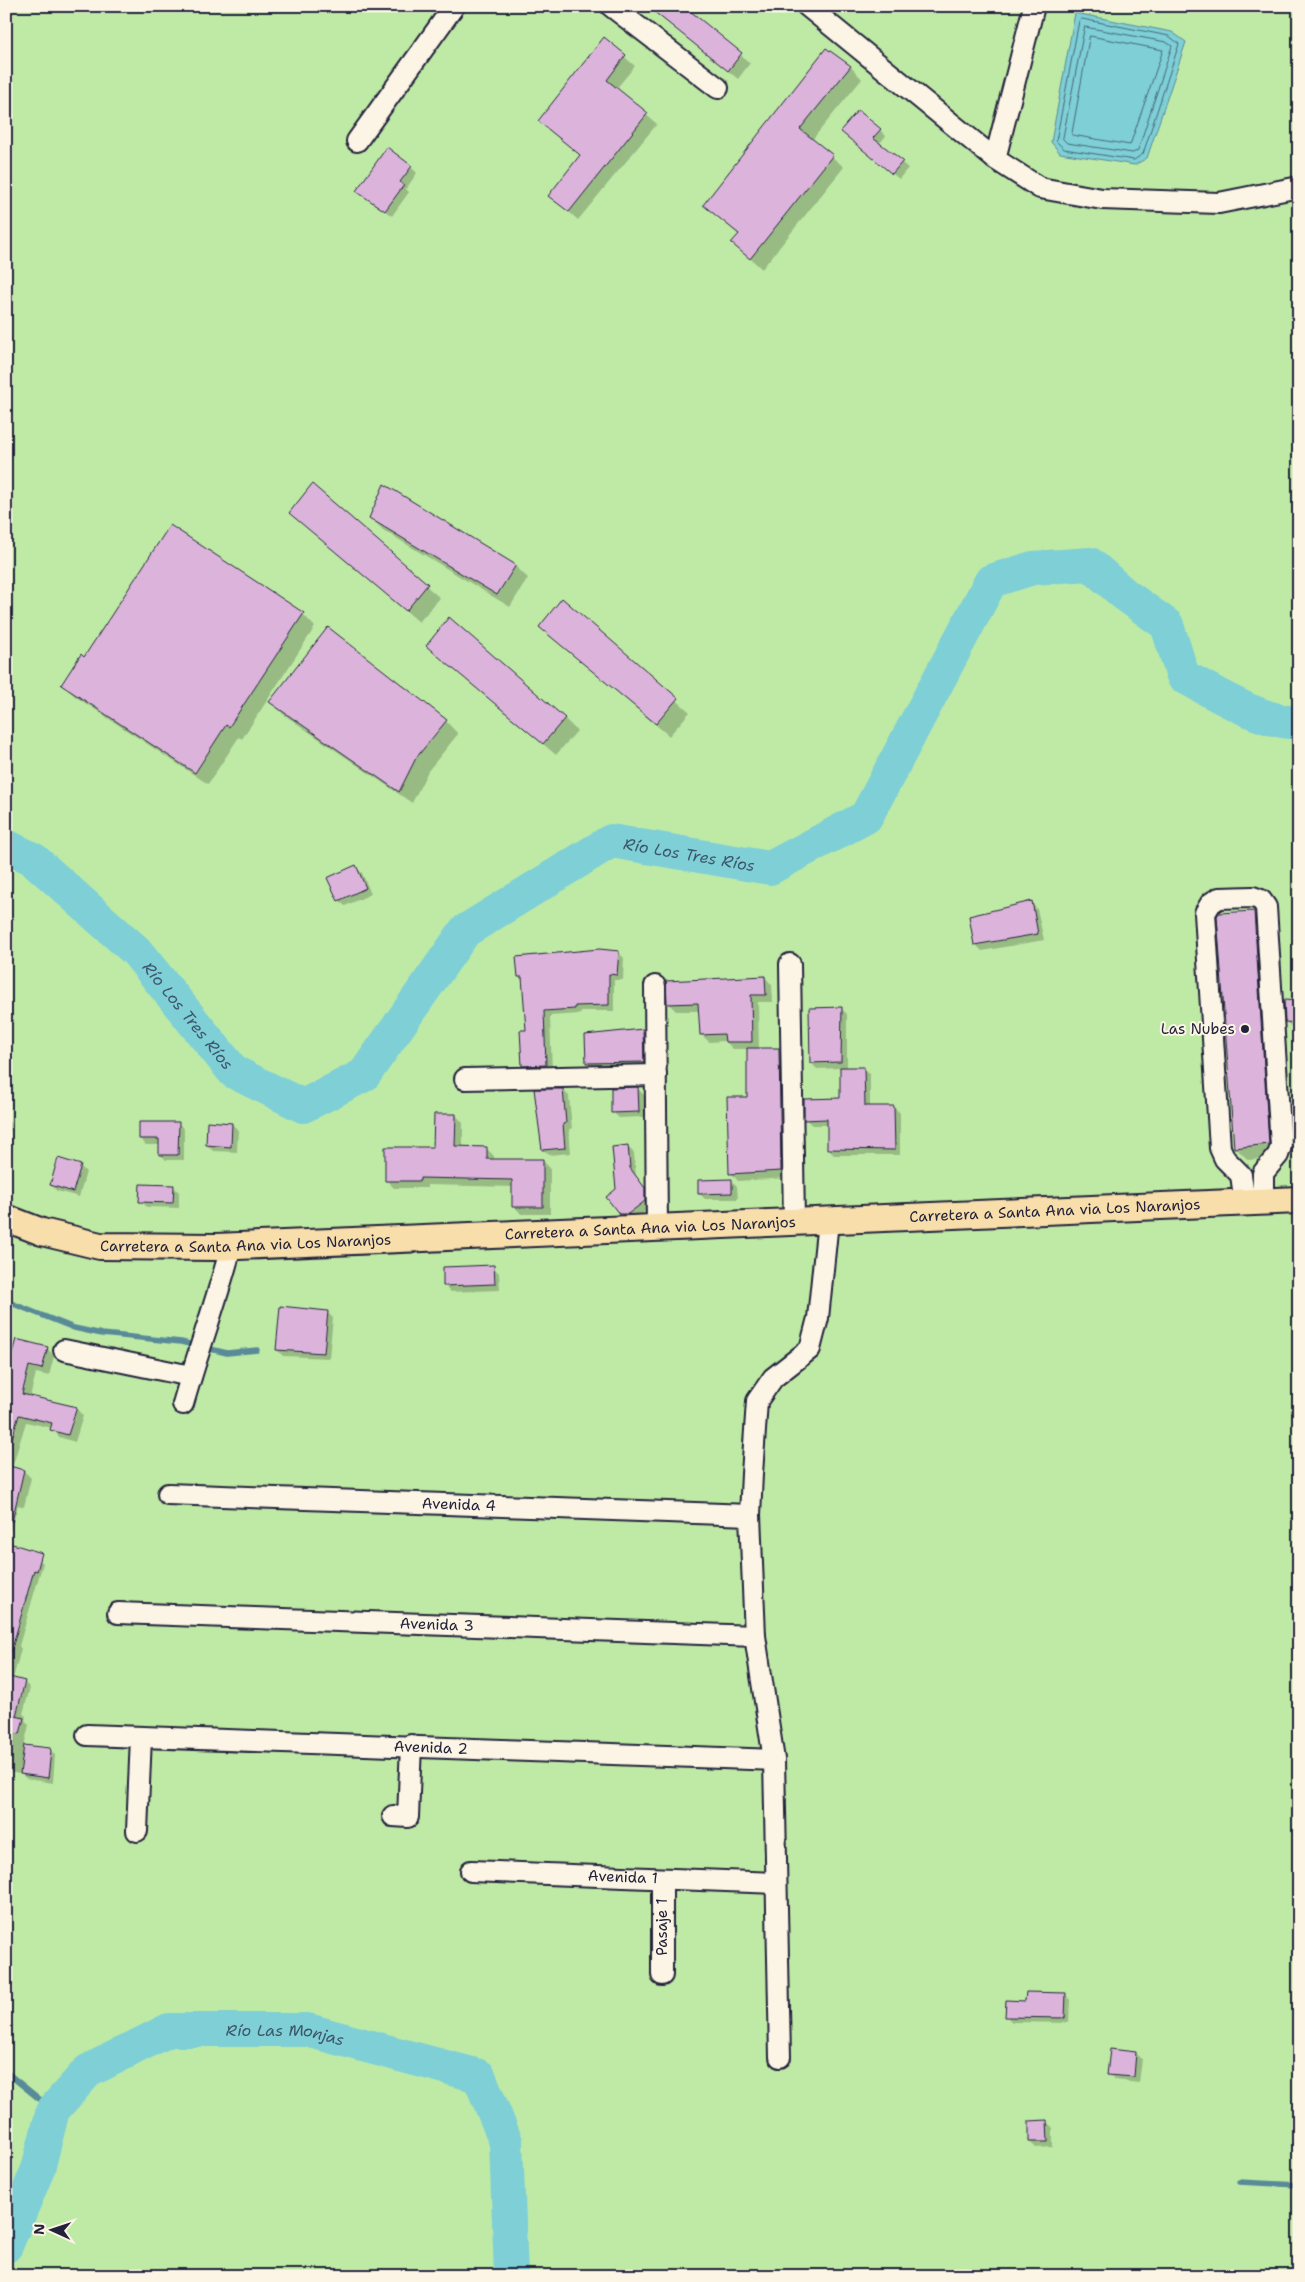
<svg xmlns="http://www.w3.org/2000/svg" width="1305" height="2282" viewBox="0 0 1305 2282" font-family="'Shantell Sans',sans-serif">
	<rect width="100%" height="100%" fill="#f6e8e3"/>
	<filter id="ink" filterUnits="userSpaceOnUse"><feTurbulence type="fractalNoise" baseFrequency=".02" numOctaves="2"/><feDisplacementMap in="SourceGraphic" scale="10" xChannelSelector="R" yChannelSelector="G"/><feConvolveMatrix kernelMatrix="1 2 1 2 8 2 1 2 1" color-interpolation-filters="sRGB"/></filter>
	<g filter="url(#ink)">
		<path fill="#bfeaa6" stroke="#708670" d="M 6,6 L 1299,6 L 1299,2276 L 6,2276 Z"/>
		<path fill="#7ecfd6" stroke="#598a98" d="M 1075,13 L 1172,32 L 1186,42 L 1147,158 L 1135,165 L 1060,153 L 1051,142 Z"/>
		<path fill="#0003" d="M 647,6 L 682,6 L 750,63 L 738,79 Z
			M 604,39 L 635,66 L 616,89 L 657,124 L 578,220 L 550,195 L 581,156 L 539,121 Z
			M 826,50 L 851,67 L 862,79 L 812,140 L 844,167 L 762,269 L 733,243 L 739,235 L 705,205 Z
			M 880,130 L 886,136 L 879,144 L 908,168 L 899,179 L 847,137 Z
			M 411,167 L 417,173 L 406,189 L 409,192 L 392,216 L 358,191 Z
			M 312,486 L 440,598 L 419,622 L 291,513 Z
			M 371,518 L 515,566 L 528,578 L 510,607 L 383,530 Z
			M 562,600 L 690,712 L 669,736 L 541,627 Z
			M 303,614 L 315,627 L 242,739 L 239,737 L 208,784 L 76,697 L 63,685 L 85,658 Z
			M 428,646 L 564,718 L 577,731 L 556,755 Z
			M 271,701 L 446,721 L 458,734 L 428,771 L 412,803 L 283,714 Z
			M 356,867 L 362,873 L 371,894 L 345,906 L 339,900 Z
			M 1031,903 L 1037,909 L 1044,940 L 982,951 L 976,945 L 970,916 Z
			M 1254,912 L 1266,925 L 1281,1157 L 1248,1160 L 1235,1147 Z
			M 618,952 L 624,958 L 623,980 L 614,980 L 614,1011 L 581,1011 L 581,1014 L 550,1016 L 552,1071 L 529,1071 L 523,1065 L 527,1031 L 524,982 L 519,977 Z
			M 765,977 L 772,985 L 773,1002 L 758,1002 L 759,1050 L 779,1050 L 787,1057 L 788,1178 L 738,1181 L 731,1173 L 749,1098 L 748,1049 L 733,1049 L 725,1041 L 709,1042 L 701,1034 L 700,1011 L 676,1011 L 668,1003 Z
			M 1299,1003 L 1299,1028 L 1292,1028 L 1286,1021 Z
			M 841,1008 L 847,1014 L 847,1068 L 864,1068 L 870,1074 L 870,1107 L 894,1107 L 900,1113 L 900,1155 L 834,1155 L 828,1149 L 829,1125 L 812,1125 L 806,1119 L 842,1099 L 841,1068 L 817,1069 L 811,1063 Z
			M 643,1031 L 652,1040 L 653,1071 L 596,1072 L 587,1062 Z
			M 638,1089 L 644,1095 L 644,1117 L 619,1118 L 613,1112 Z
			M 563,1090 L 569,1096 L 572,1129 L 569,1129 L 571,1153 L 549,1155 L 543,1149 Z
			M 456,1115 L 463,1123 L 463,1148 L 486,1148 L 494,1156 L 494,1161 L 542,1160 L 550,1168 L 550,1214 L 521,1214 L 514,1206 L 514,1187 L 427,1185 L 427,1188 L 394,1188 L 386,1180 L 434,1148 Z
			M 6,1119 L 13,1125 L 6,1139 Z
			M 178,1123 L 184,1129 L 184,1160 L 166,1160 L 160,1154 L 160,1145 L 146,1145 L 140,1139 Z
			M 232,1124 L 238,1130 L 237,1152 L 213,1151 L 207,1145 Z
			M 628,1147 L 634,1153 L 636,1176 L 650,1195 L 650,1208 L 634,1220 L 626,1220 L 620,1214 L 618,1190 Z
			M 80,1166 L 86,1172 L 79,1197 L 57,1191 L 51,1185 Z
			M 731,1180 L 737,1186 L 738,1199 L 705,1199 L 699,1193 Z
			M 173,1186 L 179,1192 L 179,1208 L 147,1207 L 141,1201 Z
			M 493,1267 L 499,1273 L 500,1290 L 451,1292 L 445,1286 Z
			M 327,1312 L 333,1318 L 329,1358 L 283,1356 L 277,1350 Z
			M 47,1348 L 54,1356 L 49,1376 L 36,1373 L 30,1397 L 76,1408 L 83,1416 L 75,1442 L 59,1437 L 52,1428 L 26,1422 L 12,1468 L 24,1471 L 31,1478 L 24,1507 L 18,1505 L 11,1530 L 6,1528 L 6,1378 Z
			M 6,1554 L 37,1558 L 43,1563 L 19,1646 L 21,1649 L 13,1679 L 24,1682 L 30,1688 L 23,1714 L 26,1716 L 25,1720 L 29,1725 L 24,1746 L 49,1749 L 55,1755 L 53,1783 L 27,1779 L 21,1774 L 6,1772 Z
			M 1065,1994 L 1070,2000 L 1069,2023 L 1012,2022 L 1007,2017 L 1027,2002 Z
			M 1136,2053 L 1142,2059 L 1139,2083 L 1115,2080 L 1109,2074 Z
			M 1047,2122 L 1053,2128 L 1053,2147 L 1036,2148 L 1030,2142 Z"/>
		<g fill="none" stroke-linecap="round" stroke-linejoin="round">
			<path stroke="#476779" stroke-width="1" d="M 1082,19 L 1169,36 L 1179,44 L 1143,154 L 1134,160 L 1064,149 L 1056,141 L 1079,21 Z
				M 1085,27 L 1166,42 L 1172,46 L 1138,150 L 1133,153 L 1067,143 L 1063,139 Z
				M 1090,36 L 1163,50 L 1130,145 L 1072,135 Z"/>
			<path stroke="#598a98" stroke-width="5.5" d="M 6,1301 L 74,1328 L 102,1334 L 181,1342 L 227,1353 L 257,1350
				M 6,2072 L 53,2110
				M 1239,2182 L 1299,2185"/>
			<g stroke="#7ecfd6" stroke-width="34">
				<path id="s1" d="M 6,846 L 33,859 L 136,951 L 234,1072 L 303,1106 L 364,1075 L 465,931 L 611,841 L 770,868 L 866,817 L 991,581 L 1033,568 L 1090,564 L 1124,594 L 1167,625 L 1183,676 C 1216,694 1261,722 1299,723"/>
				<path id="s2" d="M 6,2246 L 38,2169 L 53,2110 L 88,2071 L 169,2030 L 307,2030 L 479,2076 L 506,2142 L 511,2276"/>
			</g>
		</g>
		<path fill="#dcb4db" stroke="#22223b" d="M 647,6 L 684,6 L 742,53 L 728,71 Z
			M 604,37 L 626,55 L 607,80 L 648,113 L 569,212 L 548,196 L 580,155 L 538,121 Z
			M 826,48 L 851,66 L 800,129 L 833,155 L 750,259 L 731,243 L 739,234 L 703,205 Z
			M 858,110 L 881,129 L 873,138 L 903,161 L 892,174 L 840,131 Z
			M 387,147 L 412,166 L 400,182 L 404,185 L 385,211 L 356,191 Z
			M 312,484 L 428,584 L 406,611 L 289,513 Z
			M 384,484 L 516,565 L 497,595 L 369,518 Z
			M 170,525 L 304,613 L 229,727 L 226,725 L 195,773 L 61,685 L 81,654 L 84,657 Z
			M 562,598 L 678,698 L 656,724 L 539,627 Z
			M 449,617 L 565,718 L 543,744 L 426,646 Z
			M 328,627 L 447,720 L 416,758 L 399,792 L 269,702 Z
			M 356,865 L 366,888 L 338,901 L 327,878 Z
			M 1032,901 L 1038,934 L 974,945 L 969,916 Z
			M 1254,911 L 1269,1144 L 1234,1148 L 1217,916 L 1219,913 Z
			M 599,949 L 619,951 L 617,975 L 609,974 L 609,1005 L 575,1006 L 575,1009 L 544,1011 L 546,1065 L 522,1066 L 520,1030 L 526,1030 L 522,977 L 518,977 L 516,957 Z
			M 765,976 L 766,995 L 751,995 L 752,1042 L 725,1042 L 724,1034 L 700,1035 L 698,1003 L 667,1004 L 666,981 Z
			M 1284,1000 L 1299,1001 L 1297,1023 L 1285,1022 Z
			M 842,1007 L 841,1062 L 810,1063 L 809,1008 Z
			M 643,1029 L 644,1062 L 586,1063 L 585,1035 Z
			M 747,1048 L 779,1048 L 781,1171 L 729,1174 L 727,1097 L 747,1097 Z
			M 840,1067 L 864,1067 L 865,1106 L 894,1106 L 895,1150 L 827,1149 L 827,1119 L 804,1120 L 804,1099 L 840,1098 Z
			M 638,1087 L 639,1112 L 611,1113 L 611,1088 Z
			M 534,1089 L 563,1089 L 566,1123 L 563,1124 L 565,1148 L 542,1150 Z
			M 434,1114 L 456,1114 L 455,1146 L 487,1147 L 487,1159 L 543,1159 L 543,1207 L 512,1207 L 512,1180 L 420,1178 L 420,1181 L 385,1181 L 385,1147 L 433,1147 Z
			M 207,1121 L 232,1123 L 231,1147 L 206,1145 Z
			M 139,1122 L 179,1122 L 178,1155 L 159,1155 L 159,1139 L 139,1139 Z
			M 628,1145 L 630,1168 L 645,1188 L 645,1201 L 628,1214 L 619,1214 L 606,1197 L 616,1189 L 612,1147 Z
			M 58,1158 L 81,1165 L 73,1192 L 50,1185 Z
			M 732,1179 L 732,1193 L 698,1194 L 698,1180 Z
			M 140,1184 L 174,1185 L 173,1203 L 139,1202 Z
			M 494,1265 L 495,1284 L 443,1286 L 443,1267 Z
			M 280,1306 L 328,1311 L 324,1353 L 276,1350 Z
			M 16,1339 L 48,1347 L 42,1369 L 29,1366 L 22,1394 L 77,1407 L 68,1435 L 50,1430 L 52,1423 L 19,1415 L 10,1445 L 6,1444 L 6,1375 Z
			M 6,1465 L 24,1470 L 12,1521 L 6,1521 Z
			M 6,1542 L 42,1553 L 37,1571 L 34,1570 L 11,1652 L 6,1652 Z
			M 6,1676 L 25,1681 L 16,1716 L 24,1718 L 20,1734 L 6,1732 Z
			M 24,1745 L 50,1748 L 51,1751 L 48,1778 L 20,1774 Z
			M 1026,1992 L 1066,1993 L 1065,2018 L 1005,2017 L 1006,2000 L 1025,2001 Z
			M 1110,2049 L 1136,2052 L 1134,2077 L 1107,2075 Z
			M 1047,2120 L 1048,2142 L 1029,2142 L 1029,2121 Z"/>
		<g fill="none" stroke-linecap="round" stroke-linejoin="round">
			<defs>
				<g id="minor">
					<path d="M 611,6 L 718,88"/>
					<path d="M 807,6 L 995,159 L 1040,188 L 1102,199 L 1219,203 L 1299,187"/>
					<path d="M 357,141 L 454,6"/>
					<path d="M 995,159 L 1034,6"/>
					<path d="M 790,964 L 794,1222"/>
					<path d="M 655,986 L 657,1228"/>
					<path d="M 465,1079 L 656,1075"/>
					<path d="M 1245,1203 L 1241,1175 L 1225,1159 L 1220,1148 L 1205,913 L 1211,903 L 1219,898 L 1253,897 L 1261,900 L 1266,907 L 1281,1146 L 1278,1155 L 1263,1173 L 1263,1202"/>
					<path d="M 64,1350 L 191,1376"/>
					<path d="M 183,1404 C 198,1351 217,1300 231,1247"/>
					<path id="s3" d="M 168,1494 L 750,1515"/>
					<path id="s4" d="M 118,1613 L 755,1636"/>
					<path id="s5" d="M 87,1735 L 774,1760"/>
					<path d="M 393,1816 L 408,1817 L 411,1745"/>
					<path d="M 137,1831 L 141,1737"/>
					<path id="s6" d="M 471,1871 L 776,1883"/>
					<path d="M 662,1975 L 662,1879"/>
					<path d="M 780,2057 L 774,1760 L 755,1636 L 750,1515 L 752,1474 L 757,1401 L 773,1378 L 810,1349 L 818,1318 L 828,1221"/>
				</g>
				<g id="major">
					<path id="s7" d="M 6,1218 L 42,1232 L 100,1246 L 216,1247 L 1299,1200"/>
				</g>
			</defs>
			<use href="#minor" stroke="#22223b" stroke-width="24"/>
			<use href="#major" stroke="#22223b" stroke-width="30"/>
			<use href="#minor" stroke="#fcf5e5" stroke-width="20"/>
			<use href="#major" stroke="#f8deab" stroke-width="26"/>
		</g>
	</g>
	<circle fill="#22223b" stroke="#fcf5e5" stroke-width="2" cx="1245" cy="1029" r="5"/>
	<g text-anchor="middle" stroke-width="4" stroke-linejoin="round" paint-order="stroke">
		<g font-size="15" fill="#22223b" stroke="#fcf5e5" text-anchor="end">
			<text x="1235" y="1034">Las Nubes</text>
		</g>
		<g font-size="15" fill="#22223b" stroke="#fcf5e5">
			<text dy="5" stroke="none"><textPath href="#s7" startOffset="1054">Carretera a Santa Ana via Los Naranjos</textPath></text>
			<text dy="5" stroke="none"><textPath href="#s7" startOffset="649">Carretera a Santa Ana via Los Naranjos</textPath></text>
			<text dy="5" stroke="none"><textPath href="#s7" startOffset="244">Carretera a Santa Ana via Los Naranjos</textPath></text>
			<text dy="5" stroke="none"><textPath href="#s3" startOffset="291">Avenida 4</textPath></text>
			<text dy="5" stroke="none"><textPath href="#s4" startOffset="319">Avenida 3</textPath></text>
			<text dy="5" stroke="none"><textPath href="#s5" startOffset="344">Avenida 2</textPath></text>
			<text dy="5" stroke="none"><textPath href="#s6" startOffset="152">Avenida 1</textPath></text>
			<text transform="translate(662 1927) rotate(-90)" y="5">Pasaje 1</text>
		</g>
		<g font-size="16" font-style="italic" fill="#3e566a" stroke="#fcf5e5">
			<text dy="6" stroke="none"><textPath href="#s1" startOffset="896">Río Los Tres Ríos</textPath></text>
			<text dy="6" stroke="none"><textPath href="#s1" startOffset="251">Río Los Tres Ríos</textPath></text>
			<text dy="6" stroke="none"><textPath href="#s2" startOffset="404">Río Las Monjas</textPath></text>
		</g>
	</g>
	<rect width="1305" height="2282" fill="none" stroke="#fcf5e5" stroke-width="25"/>
	<rect x="12" y="12" width="1280" height="2257" fill="none" stroke="#22223b" stroke-width="2" filter="url(#ink)"/>
	<g transform="translate(52 2230) rotate(273)" stroke="#fcf5e5" stroke-width="4" paint-order="stroke">
	<path d="M0-4L9 19L0 12L-9 19Z" fill="#22223b"/>
	<text y="-8" font-size="14" font-weight="bold" text-anchor="middle" fill="#22223b">N</text>
	</g>
</svg>
